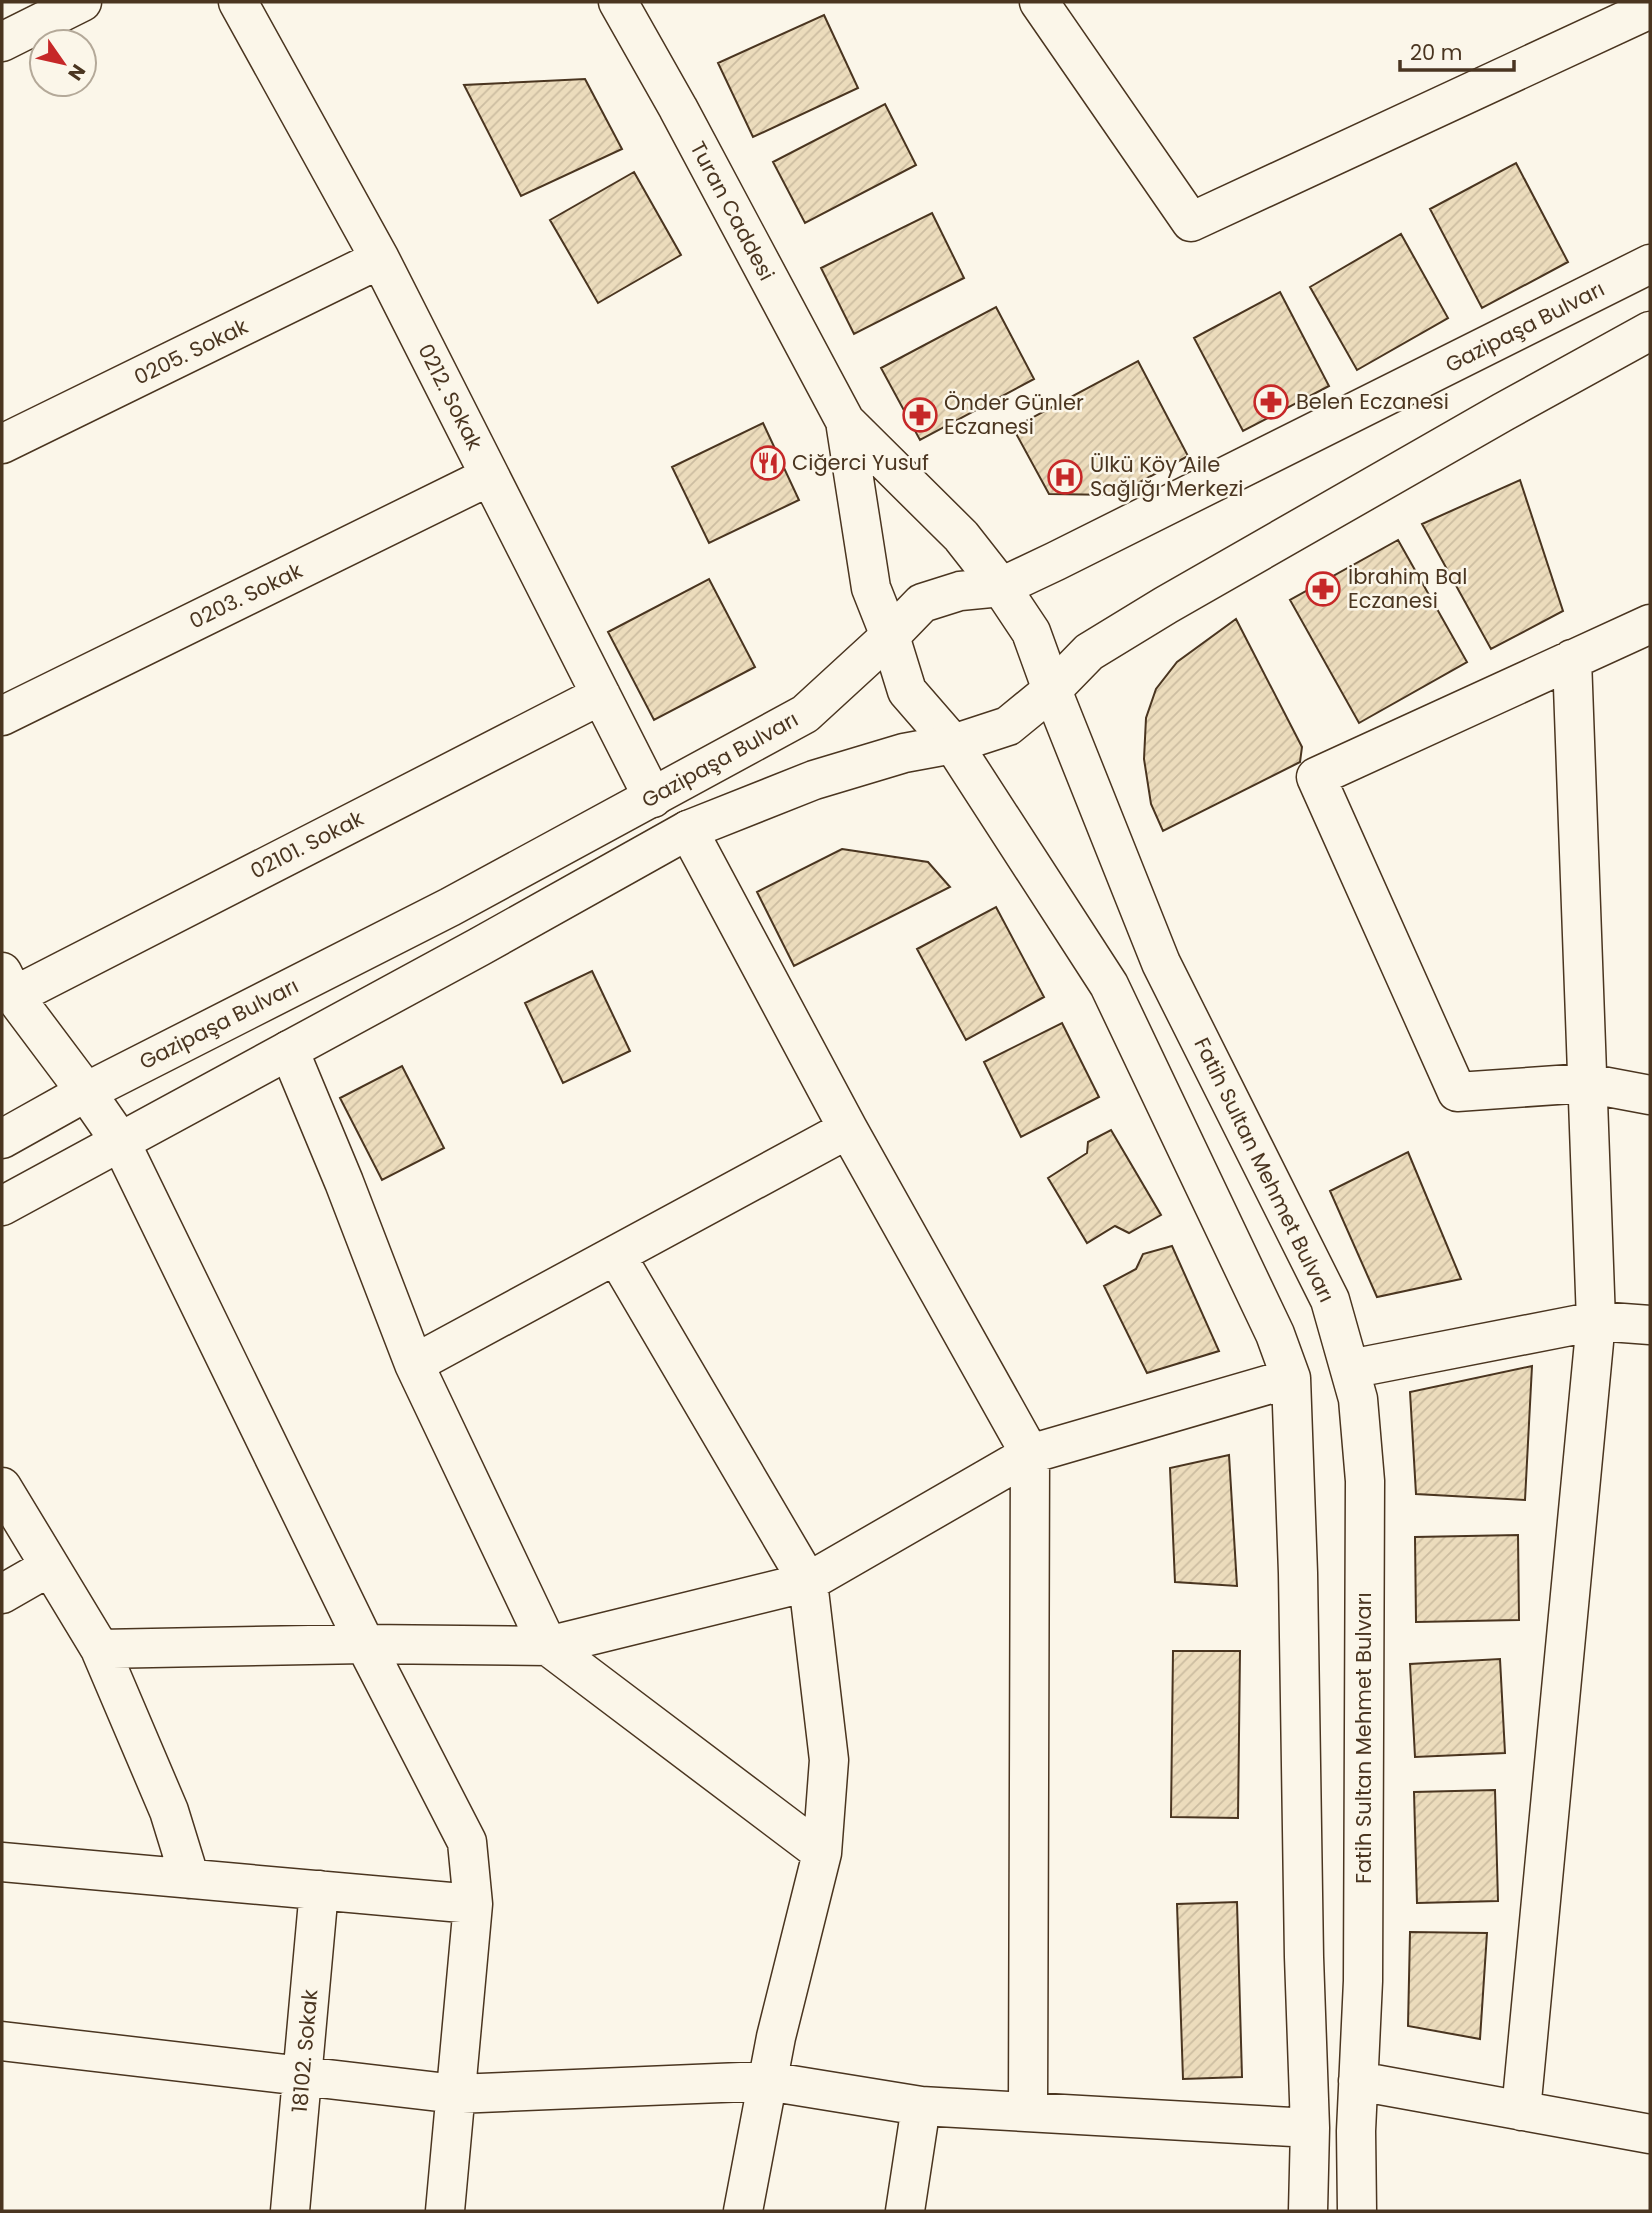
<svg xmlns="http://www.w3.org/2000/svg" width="1652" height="2213" viewBox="0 0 1652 2213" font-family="Poppins,sans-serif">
	<defs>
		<pattern id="building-hatch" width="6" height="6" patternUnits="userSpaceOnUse" patternTransform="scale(1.75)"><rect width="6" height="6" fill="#ecdcbc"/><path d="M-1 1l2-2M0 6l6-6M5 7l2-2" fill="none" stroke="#ccbda1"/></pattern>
	</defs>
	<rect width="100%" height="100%" fill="#fbf6e9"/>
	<path fill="url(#building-hatch)" stroke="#4a3520" stroke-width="2" d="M 824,15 L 858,88 L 753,137 L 718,63 Z
		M 585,79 L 622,149 L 521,196 L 464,85 Z
		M 885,104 L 916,165 L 805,223 L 773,162 Z
		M 1516,163 L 1568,262 L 1482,308 L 1430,209 Z
		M 634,172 L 681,255 L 598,303 L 550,220 Z
		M 932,213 L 964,278 L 854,334 L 821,268 Z
		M 1401,234 L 1448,318 L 1357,370 L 1310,287 Z
		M 1280,292 L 1329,386 L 1243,431 L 1194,338 Z
		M 996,307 L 1034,379 L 920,440 L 881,368 Z
		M 1138,361 L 1188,456 L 1116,495 L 1049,494 L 1013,428 Z
		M 763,423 L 799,500 L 709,543 L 672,467 Z
		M 1520,480 L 1563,611 L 1491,649 L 1422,524 Z
		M 1398,540 L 1467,662 L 1359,723 L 1290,600 Z
		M 709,579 L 755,667 L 654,720 L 608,632 Z
		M 1236,619 L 1302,747 L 1300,762 L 1163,831 L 1151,804 L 1144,759 L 1146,718 L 1156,689 L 1177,662 Z
		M 842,849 L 928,862 L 950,887 L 794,966 L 757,892 Z
		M 996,907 L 1044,997 L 966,1040 L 917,949 Z
		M 592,971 L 630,1051 L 563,1083 L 525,1003 Z
		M 1062,1023 L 1099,1097 L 1021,1137 L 984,1062 Z
		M 402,1066 L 444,1148 L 382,1180 L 340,1098 Z
		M 1111,1130 L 1161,1215 L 1129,1233 L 1115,1226 L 1087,1243 L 1048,1178 L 1087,1153 L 1088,1142 Z
		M 1408,1152 L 1461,1279 L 1377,1297 L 1330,1191 Z
		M 1172,1246 L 1219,1351 L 1147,1373 L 1104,1286 L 1136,1269 L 1143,1254 Z
		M 1532,1366 L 1525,1500 L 1416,1494 L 1410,1392 Z
		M 1229,1455 L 1237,1586 L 1175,1582 L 1170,1468 Z
		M 1518,1535 L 1519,1620 L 1416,1622 L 1415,1537 Z
		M 1173,1651 L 1240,1651 L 1238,1818 L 1171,1817 Z
		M 1500,1659 L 1505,1753 L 1415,1757 L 1410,1664 Z
		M 1495,1790 L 1498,1901 L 1417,1903 L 1414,1792 Z
		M 1237,1902 L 1242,2077 L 1183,2079 L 1177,1904 Z
		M 1410,1932 L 1487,1933 L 1480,2039 L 1408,2026 Z"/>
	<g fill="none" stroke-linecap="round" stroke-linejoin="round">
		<defs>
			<path id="minor" d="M 238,2 L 380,259 L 653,798
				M 618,2 L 678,108 L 845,421 L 961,536 L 1001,587 L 1031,632 L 1052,690 L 1161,963 L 1330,1300 L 1358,1399 L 1365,1481 L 1363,1981 L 1356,2131 L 1357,2211
				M 1039,2 L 1191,222 L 1650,9
				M 2,42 L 82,2
				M 845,421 L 871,588 L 890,636 L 907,691 L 953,744 L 1109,985 L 1275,1334 L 1291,1378 L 1298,1573 L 1304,1957 L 1310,2128 L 1308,2211
				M 2,444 L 380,259
				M 1650,624 L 1316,777 L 1457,1092 L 1586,1083 L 1650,1095
				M 2,716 L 490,476
				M 688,830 L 848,1129 L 1030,1454 L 1028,2111
				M 2,972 L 14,996 L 86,1092 L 120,1141 L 365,1644 L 467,1842 L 473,1904 L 445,2211
				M 14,996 L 601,695
				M 289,1050 L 344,1182 L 414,1364 L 548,1646 L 822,1853
				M 616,1255 L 808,1582 L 829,1760 L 822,1853 L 776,2037 L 743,2211
				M 414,1364 L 848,1129
				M 1350,1369 L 1596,1321 L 1650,1325
				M 2,1487 L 100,1649 L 169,1811 L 190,1879
				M 2,1594 L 49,1567
				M 100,1649 L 365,1644 L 548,1646 L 808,1582 L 1030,1454 L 1291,1378
				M 2,1862 L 473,1904
				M 2,2041 L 456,2094 L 767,2081 L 921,2106 L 1310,2128
				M 1358,2081 L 1650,2134
				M 1521,2111 L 1596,1321 L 1572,659
				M 290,2211 L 319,1890
				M 905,2211 L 921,2106"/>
			<path id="major" d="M 2,1139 L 86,1092 L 450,907 L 805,714 L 890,636 L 922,603 L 960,591 L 1001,587 L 1056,561 L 1650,264
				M 2,1206 L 479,947 L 688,830 L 814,780 L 904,753 L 953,744 L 1008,726 L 1052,690 L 1089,652 L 1166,605 L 1503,412 L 1650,331"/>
		</defs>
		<use href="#minor" stroke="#4a3520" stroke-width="41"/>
		<use href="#major" stroke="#4a3520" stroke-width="41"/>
		<use href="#minor" stroke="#fbf6e9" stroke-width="38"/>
		<use href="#major" stroke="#fbf6e9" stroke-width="38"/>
	</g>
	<defs>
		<symbol id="pharmacy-ring" viewBox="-11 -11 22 22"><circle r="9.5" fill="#fbf6e9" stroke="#c62828" stroke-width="1.5"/><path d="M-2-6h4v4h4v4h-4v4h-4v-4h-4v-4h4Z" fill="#c62828"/></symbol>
		<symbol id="restaurant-ring" viewBox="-11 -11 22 22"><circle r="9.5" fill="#fbf6e9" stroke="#c62828" stroke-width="1.5"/><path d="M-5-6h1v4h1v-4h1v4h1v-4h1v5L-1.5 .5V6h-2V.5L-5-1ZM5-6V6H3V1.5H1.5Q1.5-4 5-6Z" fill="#c62828"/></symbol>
		<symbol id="hospital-ring" viewBox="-11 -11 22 22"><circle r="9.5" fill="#fbf6e9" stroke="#c62828" stroke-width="1.5"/><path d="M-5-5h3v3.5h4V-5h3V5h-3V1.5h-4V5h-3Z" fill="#c62828"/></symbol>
	</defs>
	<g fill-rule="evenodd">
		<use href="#pharmacy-ring" x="1252" y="383" width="38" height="38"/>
		<use href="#pharmacy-ring" x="901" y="396" width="38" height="38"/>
		<use href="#restaurant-ring" x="749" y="444" width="38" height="38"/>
		<use href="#hospital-ring" x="1046" y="458" width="38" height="38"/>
		<use href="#pharmacy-ring" x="1304" y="570" width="38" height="38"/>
	</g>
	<g text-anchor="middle" stroke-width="5" stroke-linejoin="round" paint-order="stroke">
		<g font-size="21" fill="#4a3520" stroke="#fbf6e9">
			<text transform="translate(732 211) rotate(62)" y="7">Turan Caddesi</text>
			<text transform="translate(1525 327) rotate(-27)" y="7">Gazipaşa Bulvarı</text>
			<text transform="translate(191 352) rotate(-26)" y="7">0205. Sokak</text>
			<text transform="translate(450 397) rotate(63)" y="7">0212. Sokak</text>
			<text transform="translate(246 596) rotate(-26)" y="7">0203. Sokak</text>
			<text transform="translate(720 760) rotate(-29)" y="7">Gazipaşa Bulvarı</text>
			<text transform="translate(307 845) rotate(-27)" y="7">02101. Sokak</text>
			<text transform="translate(219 1024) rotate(-27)" y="7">Gazipaşa Bulvarı</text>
			<text transform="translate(1264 1170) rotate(64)" y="7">Fatih Sultan Mehmet Bulvarı</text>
			<text transform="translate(1364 1738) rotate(-90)" y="7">Fatih Sultan Mehmet Bulvarı</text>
			<text transform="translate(305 2051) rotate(-85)" y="7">18102. Sokak</text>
		</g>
		<g font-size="21" fill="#4a3520" stroke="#fbf6e9" text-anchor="start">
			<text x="1296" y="409">Belen Eczanesi</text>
			<text x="944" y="410">Önder Günler<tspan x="944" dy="24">Eczanesi</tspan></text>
			<text x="792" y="470">Ciğerci Yusuf</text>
			<text x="1090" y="472">Ülkü Köy Aile<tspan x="1090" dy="24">Sağlığı Merkezi</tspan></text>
			<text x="1348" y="584">İbrahim Bal<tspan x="1348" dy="24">Eczanesi</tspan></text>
		</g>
	</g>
	<rect width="1652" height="2213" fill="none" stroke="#4a3520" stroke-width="7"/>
	<g transform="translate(63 63) rotate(124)"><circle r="33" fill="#fbf6e9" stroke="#b4a999" stroke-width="2"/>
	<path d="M0-5L12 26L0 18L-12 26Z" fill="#c62828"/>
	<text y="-10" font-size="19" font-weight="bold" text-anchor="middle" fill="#4a3520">N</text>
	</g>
	<path d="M1400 60v10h114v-10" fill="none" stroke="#4a3520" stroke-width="3.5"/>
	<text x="1410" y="60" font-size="21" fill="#4a3520" stroke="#fbf6e9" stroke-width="5" paint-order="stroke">20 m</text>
</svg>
